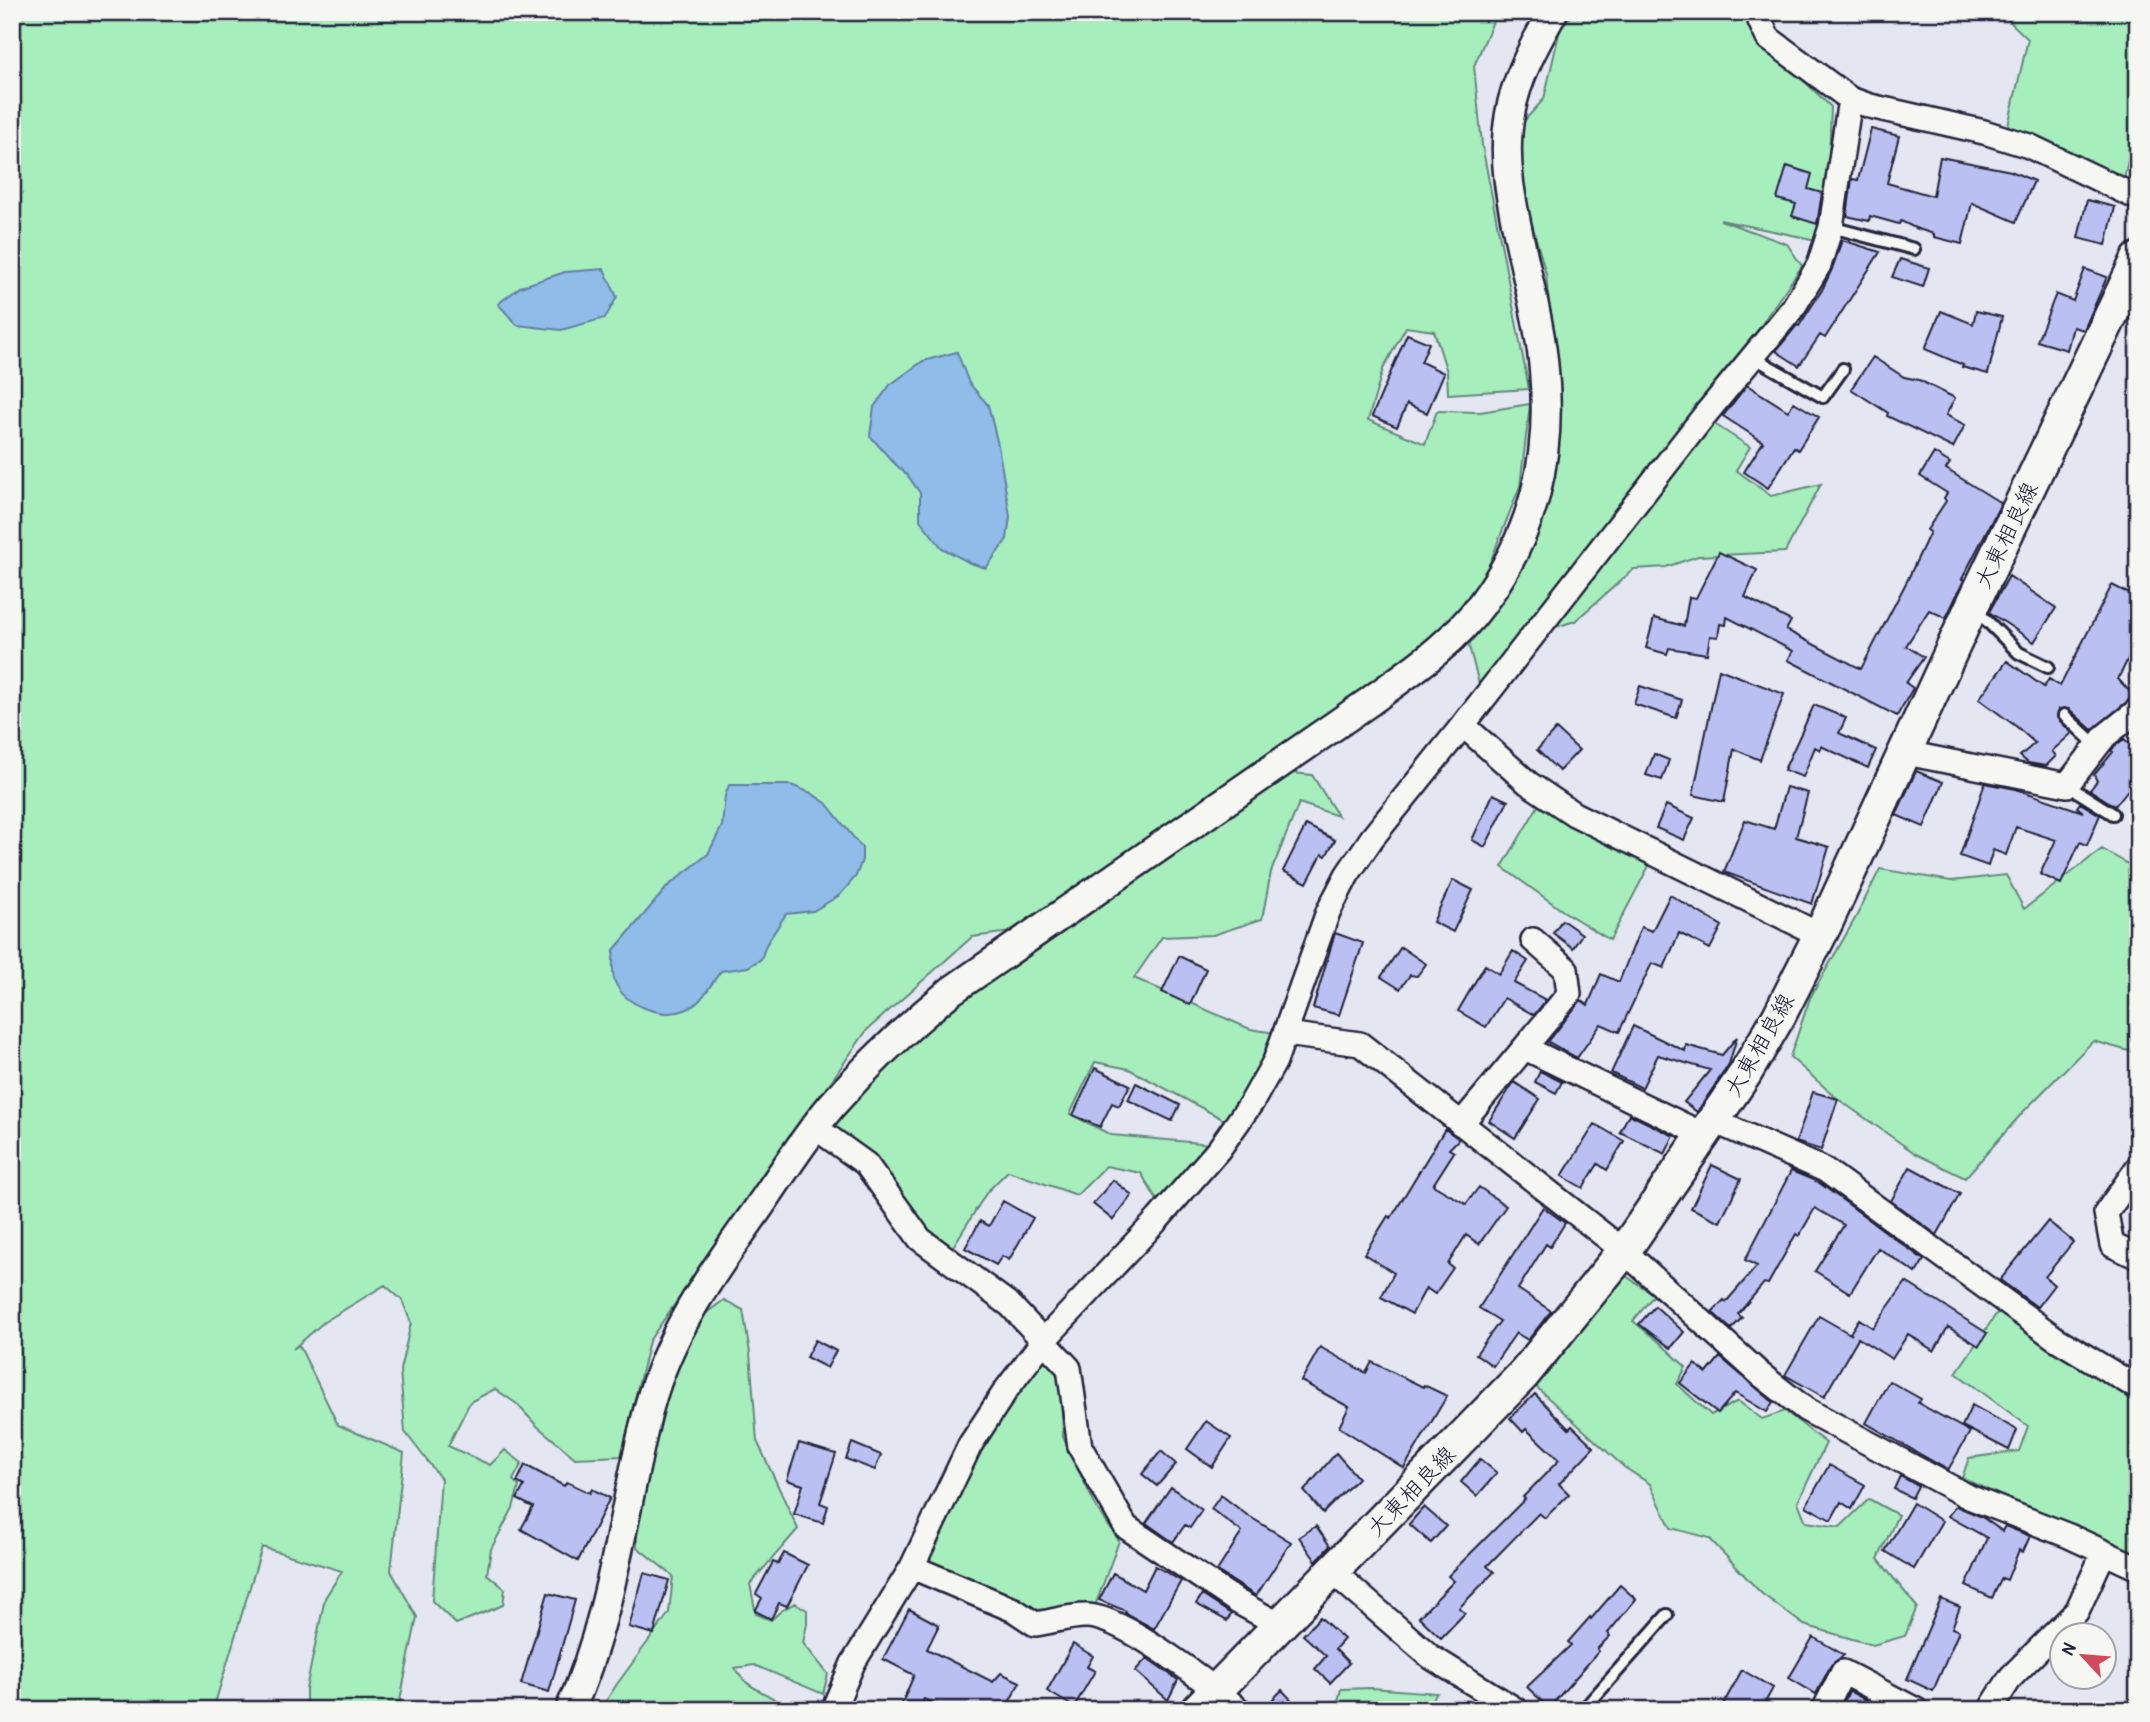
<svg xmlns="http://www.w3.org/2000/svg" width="2150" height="1722" viewBox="0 0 2150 1722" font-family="'Patrick Hand','Klee One',sans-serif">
	<rect width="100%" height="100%" fill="#e4e6f2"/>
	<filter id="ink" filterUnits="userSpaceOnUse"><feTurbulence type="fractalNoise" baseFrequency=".0143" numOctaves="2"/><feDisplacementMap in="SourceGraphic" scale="14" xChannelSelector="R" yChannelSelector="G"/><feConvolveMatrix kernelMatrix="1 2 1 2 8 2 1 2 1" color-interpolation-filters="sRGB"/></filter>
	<g filter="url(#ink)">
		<path fill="#a6efbd" stroke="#64887c" stroke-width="2" d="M 12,12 L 1497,12 L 1474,66 L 1482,145 L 1529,389 L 1448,394 L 1447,372 L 1434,331 L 1406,327 L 1383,369 L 1368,420 L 1425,444 L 1437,411 L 1480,412 L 1530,404 L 1520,486 L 1478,593 L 1419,657 L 1284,772 L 1312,775 L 1338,816 L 1299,803 L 1271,872 L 1262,919 L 1213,935 L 1162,937 L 1134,978 L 1250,1029 L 1281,1034 L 1252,1083 L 1224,1120 L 1129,1069 L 1095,1062 L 1070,1114 L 1111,1135 L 1212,1144 L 1158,1202 L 1141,1173 L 1106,1166 L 1077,1195 L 1008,1171 L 987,1192 L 946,1258 L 820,1127 L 930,1014 L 1042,928 L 972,937 L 867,1030 L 649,1341 L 621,1456 L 575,1458 L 536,1425 L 517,1404 L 495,1389 L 470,1402 L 448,1446 L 490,1465 L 505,1450 L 522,1463 L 513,1480 L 519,1486 L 513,1508 L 491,1549 L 487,1574 L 505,1589 L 503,1605 L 456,1624 L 432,1601 L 441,1479 L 405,1432 L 400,1370 L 411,1323 L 402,1300 L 385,1285 L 324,1322 L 293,1349 L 299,1345 L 338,1425 L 404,1453 L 391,1571 L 417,1617 L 398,1710 L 310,1710 L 306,1707 L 306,1689 L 325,1598 L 342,1571 L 262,1547 L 213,1710 L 12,1710 Z
			M 1577,12 L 1749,12 L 1748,27 L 1831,107 L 1826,242 L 1720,220 L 1787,244 L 1802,266 L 1767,316 L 1705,418 L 1750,447 L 1736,470 L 1771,496 L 1821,484 L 1785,552 L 1698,556 L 1666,567 L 1634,569 L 1575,621 L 1518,639 L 1479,684 L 1469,646 L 1523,532 L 1560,413 L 1546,274 L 1508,139 L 1544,99 L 1561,25 Z
			M 2000,12 L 2138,12 L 2138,119 L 2123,182 L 2004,128 L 2008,126 L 2028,39 Z
			M 1541,801 L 1650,864 L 1610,940 L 1563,911 L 1502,867 Z
			M 2102,849 L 2138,870 L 2138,1026 L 2129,1051 L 2093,1041 L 2023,1112 L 1965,1178 L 1916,1154 L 1838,1099 L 1790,1057 L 1810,998 L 1856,917 L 1880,869 L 1951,881 L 2006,875 L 2024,909 Z
			M 1623,1274 L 1654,1295 L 1633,1321 L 1658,1341 L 1686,1367 L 1677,1384 L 1711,1415 L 1738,1401 L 1762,1419 L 1785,1411 L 1826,1443 L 1798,1502 L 1806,1522 L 1840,1527 L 1869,1499 L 1898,1515 L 1878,1559 L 1917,1607 L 1905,1636 L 1873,1645 L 1804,1625 L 1761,1593 L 1709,1538 L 1671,1528 L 1650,1484 L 1624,1467 L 1534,1385 Z
			M 724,1300 L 743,1310 L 750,1353 L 757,1441 L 798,1529 L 750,1584 L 756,1614 L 771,1620 L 781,1611 L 795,1603 L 807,1610 L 807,1624 L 803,1643 L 828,1674 L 823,1694 L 754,1665 L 735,1668 C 747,1691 769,1691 789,1710 L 600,1710 L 617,1684 L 669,1613 L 673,1576 L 637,1547 L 636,1513 L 649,1447 L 678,1365 L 701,1317 Z
			M 1999,1310 L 2138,1395 L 2138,1554 L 2038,1513 L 1962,1478 L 1969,1458 L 2019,1451 L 2028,1426 L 1956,1373 Z
			M 1042,1355 L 1053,1363 L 1061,1379 L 1063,1437 L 1096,1507 L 1119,1541 L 1095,1606 L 1022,1611 L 912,1567 L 973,1450 Z
			M 1372,1688 L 1437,1693 L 1424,1710 L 1344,1710 L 1338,1701 L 1341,1689 Z"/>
		<path fill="#8fbce9" stroke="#637ea3" stroke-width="2" d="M 604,269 L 617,297 L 605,318 L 561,330 L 517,325 L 498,304 L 520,287 L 565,272 Z
			M 957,352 L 969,383 L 988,405 L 998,445 L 1010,516 L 1007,539 L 986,568 L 970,563 L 942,548 L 920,520 L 920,493 L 908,476 L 892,461 L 870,436 L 874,407 L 890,385 L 923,361 Z
			M 729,785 L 791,785 L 811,793 L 826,803 L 862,848 L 862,860 L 856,876 L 840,895 L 813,911 L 786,914 L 766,945 L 761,959 L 748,967 L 721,971 C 710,985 702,1004 685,1010 C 662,1019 624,1005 615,982 C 611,973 613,960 614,950 L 668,886 L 708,854 L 722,826 L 725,796 Z"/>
		<path fill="#bac1f2" stroke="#22223b" stroke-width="2" d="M 1871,129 L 1899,136 L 1887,183 L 1933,196 L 1940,157 L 2011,171 L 2034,181 L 2016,222 L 1972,203 L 1962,244 L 1934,237 L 1934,234 L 1915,228 L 1901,221 L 1899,224 L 1870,216 L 1869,221 L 1847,216 L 1852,179 L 1858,180 Z
			M 1787,166 L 1812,174 L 1808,189 L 1822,193 L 1817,224 L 1792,216 L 1796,204 L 1777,199 Z
			M 2087,200 L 2115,207 L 2106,245 L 2078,238 Z
			M 1842,240 L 1880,252 L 1825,338 L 1820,335 L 1799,366 L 1776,351 L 1797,325 L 1799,326 L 1822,290 L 1832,269 Z
			M 1900,259 L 1929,268 L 1923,287 L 1892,277 Z
			M 2085,269 L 2107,277 L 2084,330 L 2073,327 L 2067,350 L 2037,341 L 2056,294 L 2073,301 Z
			M 1941,311 L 1973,324 L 1976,311 L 2002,317 L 1988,374 L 1962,367 L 1963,365 L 1925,349 Z
			M 1407,334 L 1429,343 L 1421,362 L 1444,373 L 1427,413 L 1407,404 L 1397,427 L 1372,416 Z
			M 1873,357 L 1904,377 L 1919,380 L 1955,398 L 1946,415 L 1965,425 L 1953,448 L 1887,416 L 1888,413 L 1851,389 Z
			M 1747,385 L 1788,411 L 1794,402 L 1819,417 L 1798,450 L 1794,447 L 1768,488 L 1744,472 L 1763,442 L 1723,416 Z
			M 1934,453 L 1950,463 L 1946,469 L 2001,503 L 1962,579 L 1964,580 L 1946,618 L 1929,610 L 1906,646 L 1924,657 L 1906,683 L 1913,688 L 1897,716 L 1788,660 L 1793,651 L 1727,617 L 1726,625 L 1720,624 L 1718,637 L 1710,636 L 1707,654 L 1669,648 L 1667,654 L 1646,648 L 1654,618 L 1684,626 L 1689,597 L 1696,598 L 1719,552 L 1757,570 L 1745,597 L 1791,621 L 1786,630 L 1861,669 L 1907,581 L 1930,532 L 1927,530 L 1946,501 L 1944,498 L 1947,493 L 1920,476 Z
			M 2009,576 L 2056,608 L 2034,642 L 1989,612 Z
			M 2112,585 L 2138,598 L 2138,639 L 2118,679 L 2134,696 L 2092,730 L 2069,709 L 2059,709 L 2057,718 L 2072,733 L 2052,751 L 2056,756 L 2046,766 L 2028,763 L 2020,756 L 2035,743 L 2017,727 L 1979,699 L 2007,661 L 2044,687 L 2049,679 L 2060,686 Z
			M 1719,669 L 1784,694 L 1760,760 L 1734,749 L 1724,802 L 1693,795 Z
			M 1640,686 L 1682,700 L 1676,718 L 1634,704 Z
			M 1814,705 L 1846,718 L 1839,733 L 1876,750 L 1868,768 L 1821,746 L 1820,750 L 1815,747 L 1803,777 L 1784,770 Z
			M 1556,729 L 1579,750 L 1559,771 L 1537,750 Z
			M 2124,739 L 2138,750 L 2138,777 L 2115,806 L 2090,790 L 2097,781 L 2094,775 L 2113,752 L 2111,751 L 2115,746 Z
			M 1654,754 L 1669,760 L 1662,780 L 1646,775 Z
			M 1916,771 L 1943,782 L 1924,827 L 1896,815 Z
			M 1985,783 L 2016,789 L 2083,812 L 2077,807 L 2080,803 L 2100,815 L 2087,845 L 2080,842 L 2061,884 L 2040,874 L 2056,840 L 2016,827 L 2006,855 L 1993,850 L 1988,866 L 1960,856 Z
			M 1786,787 L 1808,793 L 1796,837 L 1829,847 L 1812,904 L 1724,872 L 1745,820 L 1774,829 Z
			M 1493,794 L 1508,801 L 1485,847 L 1472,840 Z
			M 1666,805 L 1694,818 L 1684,840 L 1656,828 Z
			M 1306,825 L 1335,840 L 1326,856 L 1322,854 L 1307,883 L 1283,871 Z
			M 1453,880 L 1473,890 L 1453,932 L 1433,922 Z
			M 1670,895 L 1722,926 L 1710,949 L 1679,933 L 1664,968 L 1652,963 L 1619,1032 L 1601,1024 L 1577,1058 L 1548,1042 L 1581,1000 L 1588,1005 L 1601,974 L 1619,982 L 1641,927 L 1652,931 Z
			M 1562,920 L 1582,934 L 1573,948 L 1553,933 Z
			M 1335,933 L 1363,943 L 1339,1015 L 1313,1008 Z
			M 1401,947 L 1426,964 L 1417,976 L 1410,975 L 1400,989 L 1381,977 Z
			M 1513,951 L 1528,961 L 1514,983 L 1546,1000 L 1534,1015 L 1504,998 L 1486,1027 L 1458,1011 L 1485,965 L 1499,974 Z
			M 1179,956 L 1206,969 L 1190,1005 L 1162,992 Z
			M 1633,1026 L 1685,1051 L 1686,1045 L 1722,1055 L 1737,1037 L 1729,1064 L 1697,1112 L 1684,1102 L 1710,1070 L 1658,1055 L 1642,1088 L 1611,1073 Z
			M 1095,1068 L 1130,1085 L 1119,1106 L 1112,1103 L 1100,1127 L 1073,1115 Z
			M 1540,1071 L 1562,1082 L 1556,1093 L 1535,1082 Z
			M 1514,1082 L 1540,1099 L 1515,1138 L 1489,1121 Z
			M 1136,1083 L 1180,1105 L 1172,1121 L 1128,1100 Z
			M 1813,1092 L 1838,1099 L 1821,1150 L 1796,1142 Z
			M 1629,1114 L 1674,1136 L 1665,1154 L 1620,1132 Z
			M 1595,1124 L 1624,1141 L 1607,1170 L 1598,1164 L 1583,1188 L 1562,1176 Z
			M 1445,1129 L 1459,1139 L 1449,1149 L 1454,1152 L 1433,1185 L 1466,1204 L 1479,1187 L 1506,1206 L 1479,1244 L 1466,1235 L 1448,1264 L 1453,1268 L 1435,1294 L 1426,1288 L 1412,1314 L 1381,1297 L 1394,1273 L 1364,1254 L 1388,1216 L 1391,1218 Z
			M 1712,1165 L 1741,1179 L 1720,1222 L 1691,1208 Z
			M 1910,1167 L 1960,1194 L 1937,1235 L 1891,1201 Z
			M 1791,1171 L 1818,1182 L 1924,1260 L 1916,1273 L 1878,1248 L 1850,1293 L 1815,1271 L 1844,1225 L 1815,1208 L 1799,1236 L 1796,1234 L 1768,1284 L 1764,1283 L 1738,1314 L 1742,1318 L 1731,1329 L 1712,1312 L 1724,1300 L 1726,1302 L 1757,1266 L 1745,1260 Z
			M 1113,1180 L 1132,1195 L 1113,1220 L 1093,1204 Z
			M 1003,1201 L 1033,1218 L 1009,1260 L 1002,1256 L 996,1265 L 965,1248 L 980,1221 L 989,1226 Z
			M 1543,1207 L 1565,1223 L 1550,1247 L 1546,1244 L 1518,1289 L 1551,1311 L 1528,1340 L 1516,1333 L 1493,1366 L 1476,1354 L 1500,1321 L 1479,1308 Z
			M 2048,1221 L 2073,1242 L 2045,1277 L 2054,1285 L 2037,1307 L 2000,1280 Z
			M 1906,1282 L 1987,1333 L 1979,1346 L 1948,1327 L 1934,1351 L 1908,1334 L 1892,1359 L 1858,1338 L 1824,1397 L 1785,1375 L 1819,1316 L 1852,1335 L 1850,1333 L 1859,1319 L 1873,1328 Z
			M 1655,1306 L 1684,1332 L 1671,1348 L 1639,1324 Z
			M 815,1340 L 836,1351 L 827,1368 L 806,1357 Z
			M 1320,1347 L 1366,1373 L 1372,1362 L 1423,1387 L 1424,1385 L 1447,1396 L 1404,1468 L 1339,1427 L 1349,1407 L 1301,1381 Z
			M 1720,1357 L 1773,1402 L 1767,1412 L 1735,1393 L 1718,1413 L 1680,1383 L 1695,1364 L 1707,1373 Z
			M 1889,1381 L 1921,1399 L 1918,1403 L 1970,1432 L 1948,1470 L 1866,1423 Z
			M 1535,1394 L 1569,1429 L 1572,1426 L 1594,1447 L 1559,1484 L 1569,1494 L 1545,1518 L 1539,1513 L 1487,1566 L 1494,1572 L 1459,1608 L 1465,1613 L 1441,1638 L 1419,1617 L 1454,1581 L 1448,1576 L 1525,1499 L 1523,1497 L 1559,1460 L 1526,1429 L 1523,1432 L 1510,1418 Z
			M 1972,1405 L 2017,1430 L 2009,1450 L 1962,1426 Z
			M 1206,1421 L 1231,1438 L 1212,1467 L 1187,1449 Z
			M 799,1443 L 836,1454 L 820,1503 L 828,1506 L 823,1523 L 794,1514 L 803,1485 L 787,1480 Z
			M 852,1443 L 881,1455 L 875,1470 L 846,1459 Z
			M 1161,1451 L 1176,1464 L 1157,1486 L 1142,1474 Z
			M 1336,1453 L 1358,1478 L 1323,1513 L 1304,1491 Z
			M 1480,1459 L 1497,1473 L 1477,1496 L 1461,1482 Z
			M 525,1465 L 564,1486 L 567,1482 L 590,1493 L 592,1489 L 610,1498 L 578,1561 L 521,1529 L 533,1507 L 517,1499 L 524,1486 L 517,1482 Z
			M 1829,1465 L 1865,1485 L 1852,1509 L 1841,1502 L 1831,1520 L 1806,1506 Z
			M 1900,1476 L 1918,1486 L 1912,1498 L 1894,1489 Z
			M 1171,1487 L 1202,1510 L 1190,1528 L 1185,1525 L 1173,1542 L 1146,1523 Z
			M 1221,1495 L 1247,1515 L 1291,1542 L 1256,1596 L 1217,1571 L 1242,1532 L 1211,1509 Z
			M 1913,1503 L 1942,1521 L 1914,1569 L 1885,1551 Z
			M 1956,1506 L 1982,1517 L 2002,1531 L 2005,1526 L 2030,1536 L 2023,1552 L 2019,1550 L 2007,1580 L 2002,1578 L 1992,1598 L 1966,1586 L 1987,1538 L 1948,1516 Z
			M 1424,1507 L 1446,1526 L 1431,1543 L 1409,1524 Z
			M 1316,1526 L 1330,1546 L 1316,1561 L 1299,1537 Z
			M 784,1553 L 808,1565 L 787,1606 L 779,1603 L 771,1619 L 755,1611 L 762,1598 L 756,1594 L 773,1562 L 778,1564 Z
			M 1155,1566 L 1181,1581 L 1154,1629 L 1125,1613 L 1126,1611 L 1099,1600 L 1113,1573 L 1143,1590 Z
			M 644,1573 L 669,1580 L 654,1634 L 629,1627 Z
			M 1620,1585 L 1636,1599 L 1608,1633 L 1610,1636 L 1597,1649 L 1599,1651 L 1549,1708 L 1527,1687 L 1571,1645 L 1568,1642 L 1590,1617 L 1591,1619 Z
			M 548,1593 L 575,1600 L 549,1692 L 521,1684 Z
			M 1202,1595 L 1231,1614 L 1227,1621 L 1196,1604 Z
			M 1941,1599 L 1960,1607 L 1952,1628 L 1959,1631 L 1933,1691 L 1907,1679 Z
			M 909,1609 L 939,1625 L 927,1649 L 993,1682 L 1001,1673 L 1020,1682 L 1005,1710 L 949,1710 L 924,1699 L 919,1710 L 899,1710 L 914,1675 L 883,1659 Z
			M 1320,1617 L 1344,1639 L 1335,1649 L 1349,1663 L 1330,1683 L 1315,1669 L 1326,1656 L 1303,1635 Z
			M 1813,1637 L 1844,1655 L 1831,1665 L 1816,1694 L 1789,1678 Z
			M 1073,1644 L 1093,1656 L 1087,1667 L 1095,1671 L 1074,1707 L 1047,1691 Z
			M 1147,1658 L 1178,1680 L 1168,1700 L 1135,1671 Z
			M 1742,1670 L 1773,1688 L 1761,1710 L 1720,1710 Z
			M 1282,1690 L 1301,1710 L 1262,1710 Z
			M 1849,1691 L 1868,1701 L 1864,1710 L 1840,1710 Z"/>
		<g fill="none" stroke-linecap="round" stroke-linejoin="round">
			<defs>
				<path id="service" d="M 1831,227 L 1914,249
					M 1753,357 L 1823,397 L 1843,369
					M 1974,608 L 2019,653 L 2048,667
					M 2064,715 L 2097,746
					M 2067,785 L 2113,814
					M 1583,1710 L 1667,1615"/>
				<path id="minor" d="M 1761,12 L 1760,21 L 1768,38 L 1850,99 L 1870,106 L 1984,132 L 2029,146 L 2138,198
					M 1463,725 L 1528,783 L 1574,814 L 1820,935
					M 1906,753 L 2067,785 L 2105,736 L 2138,710
					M 1286,1034 L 1360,1044 L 1624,1251 L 1760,1374 L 1805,1409 L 1969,1497 L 2069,1536 L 2138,1568
					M 1525,1048 L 1704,1135
					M 1714,1121 L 1825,1170 L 2055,1338 L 2138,1388
					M 1461,1124 L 1569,994 L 1566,969 L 1533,940
					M 816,1128 L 866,1164 L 920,1239 L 1010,1305 L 1069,1368 L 1080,1447 L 1126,1527 L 1238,1602 L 1280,1625
					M 2138,1167 L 2106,1213 L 2112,1245 L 2138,1257
					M 912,1567 L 1014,1610 L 1035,1624 C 1050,1622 1073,1615 1088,1616 C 1125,1618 1210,1684 1239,1710
					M 1333,1572 L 1431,1657 L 1516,1710
					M 833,1710 L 853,1663 L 912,1567 L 970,1445 L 1006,1390 L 1044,1340 L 1158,1219 L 1219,1149 L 1252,1102 L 1275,1061 L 1328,912 L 1347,875 L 1372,838 L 1463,725 L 1704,416 L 1793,308 L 1819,265 L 1831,227 L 1850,99
					M 1824,1710 L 1843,1672 L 1916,1710
					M 1990,1710 L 2011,1677 L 2077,1611 L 2104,1552"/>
				<path id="tertiary" d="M 570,1710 C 613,1614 623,1508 649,1407 C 669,1332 711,1275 755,1213 C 780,1177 804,1138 832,1105 C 869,1063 908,1026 951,991 L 1369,702 C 1408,673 1452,645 1481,605 C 1534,534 1552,458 1544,370 C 1541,332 1531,293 1523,256 C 1513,209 1501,162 1510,114 C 1516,78 1535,44 1553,12"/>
				<path id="secondary" d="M 1197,1710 L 1524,1374 L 1624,1251 L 1745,1074 L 1779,1016 L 1826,923 L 1972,606 L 2138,259"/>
			</defs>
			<use href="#service" stroke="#22223b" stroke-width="16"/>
			<use href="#minor" stroke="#22223b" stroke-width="28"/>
			<use href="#tertiary" stroke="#22223b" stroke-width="33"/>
			<use href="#secondary" stroke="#22223b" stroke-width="37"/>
			<use href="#service" stroke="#f6f6f2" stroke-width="10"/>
			<use href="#minor" stroke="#f6f6f2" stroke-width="23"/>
			<use href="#tertiary" stroke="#f6f6f2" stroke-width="28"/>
			<use href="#secondary" stroke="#f6f6f2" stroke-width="32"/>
		</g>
	</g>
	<g text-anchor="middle" stroke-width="6" stroke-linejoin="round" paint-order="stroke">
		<g font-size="23" fill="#22223b" stroke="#f6f6f2">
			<text transform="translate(2006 535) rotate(-64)" y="8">大東相良線</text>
			<text transform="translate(1759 1045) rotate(-60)" y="8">大東相良線</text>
			<text transform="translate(1411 1491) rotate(-46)" y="8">大東相良線</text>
		</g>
	</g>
	<rect width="2150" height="1722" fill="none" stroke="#f6f6f2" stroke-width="42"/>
	<rect x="21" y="21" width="2108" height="1680" fill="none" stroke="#22223b" stroke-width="2.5" filter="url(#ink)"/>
	<g transform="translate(2083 1656) rotate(296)"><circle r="33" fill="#f6f6f2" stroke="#a1a1a9" stroke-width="2"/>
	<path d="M0-5L12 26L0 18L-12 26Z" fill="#d1495b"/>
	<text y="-10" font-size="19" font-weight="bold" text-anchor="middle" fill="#22223b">N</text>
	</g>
</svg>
